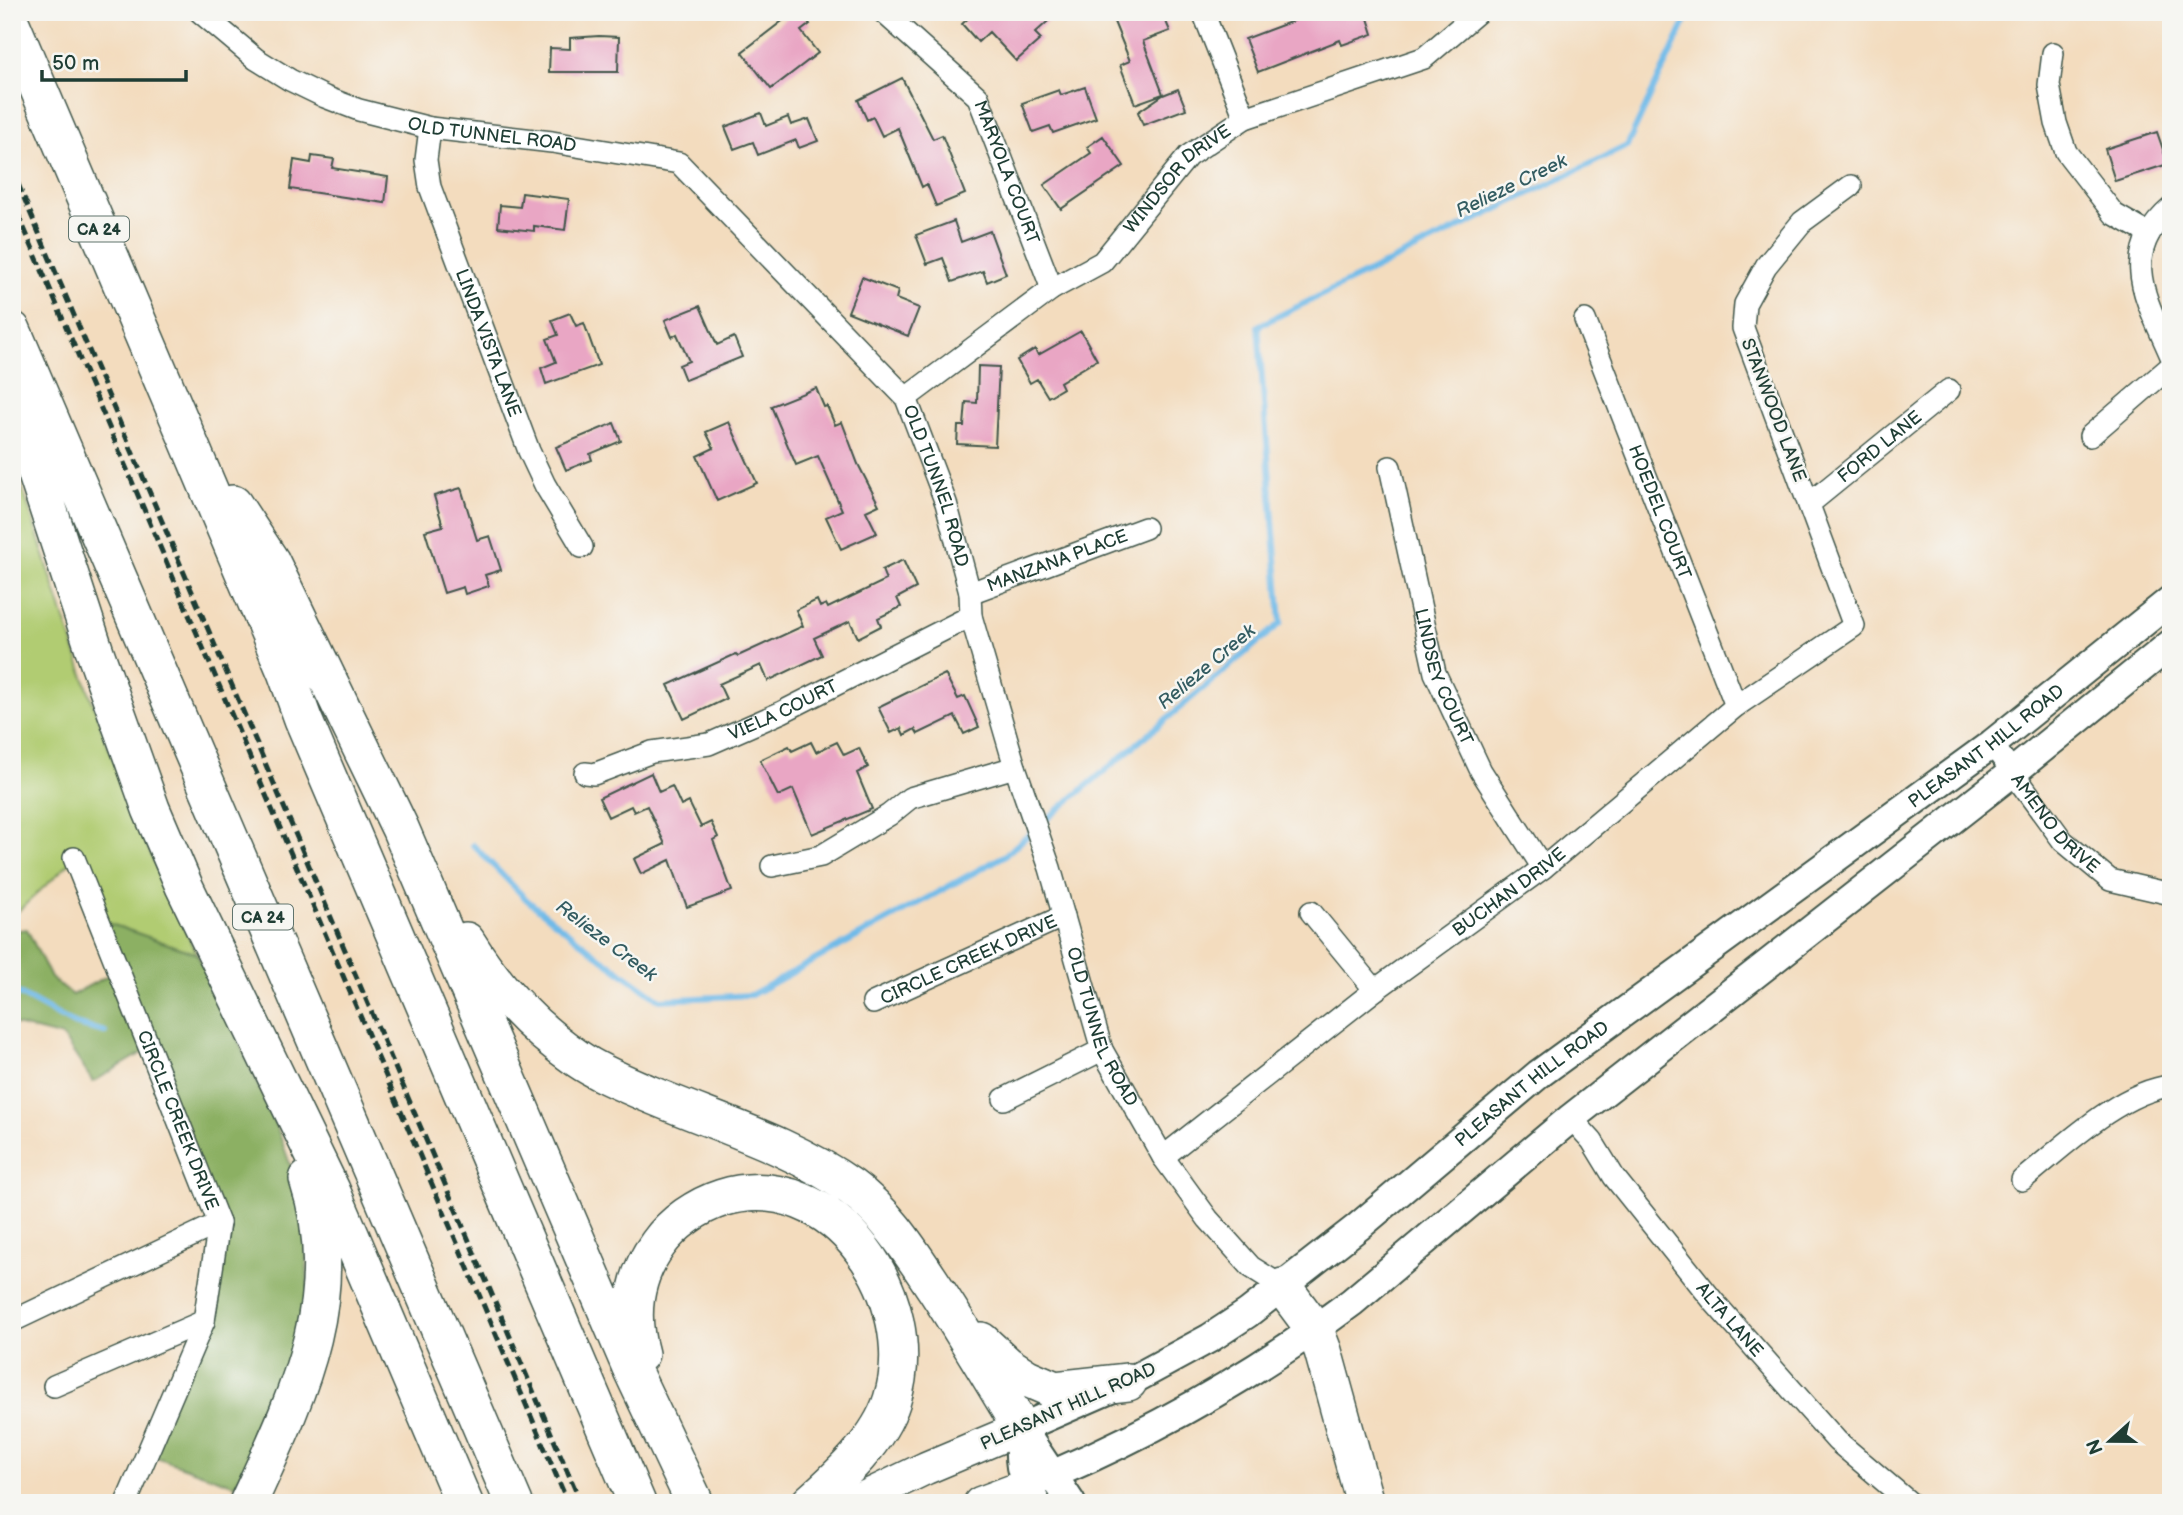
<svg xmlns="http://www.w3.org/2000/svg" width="2183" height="1515" viewBox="0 0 2183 1515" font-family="'Balsamiq Sans',sans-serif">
	<rect width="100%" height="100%" fill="#f6f6f2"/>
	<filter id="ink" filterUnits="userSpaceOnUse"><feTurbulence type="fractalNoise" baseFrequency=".0143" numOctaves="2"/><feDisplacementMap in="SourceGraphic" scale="14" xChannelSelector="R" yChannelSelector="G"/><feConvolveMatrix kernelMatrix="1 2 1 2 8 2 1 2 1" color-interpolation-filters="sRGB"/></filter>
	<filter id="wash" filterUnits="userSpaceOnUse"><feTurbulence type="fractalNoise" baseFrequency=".00686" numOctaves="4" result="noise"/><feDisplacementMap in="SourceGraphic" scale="28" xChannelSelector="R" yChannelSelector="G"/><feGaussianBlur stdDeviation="1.57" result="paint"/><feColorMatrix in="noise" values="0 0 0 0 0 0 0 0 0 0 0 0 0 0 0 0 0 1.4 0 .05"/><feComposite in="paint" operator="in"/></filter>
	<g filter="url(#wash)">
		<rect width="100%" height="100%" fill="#f3dcbe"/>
		<path fill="#b1cc72" stroke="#688453" stroke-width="2" d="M 12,456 C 67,624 116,796 197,954 L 99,920 L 74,859 L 12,917 Z"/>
		<path fill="#8cb064" stroke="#56764c" stroke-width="2" d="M 99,920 L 197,954 L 229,1020 L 279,1133 L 303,1201 L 309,1301 L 272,1415 L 235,1485 L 147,1454 L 204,1321 L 219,1223 L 149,1049 L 93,1082 L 63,1037 L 12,1024 L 12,931 L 27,929 L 51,978 L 72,995 L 118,970 Z"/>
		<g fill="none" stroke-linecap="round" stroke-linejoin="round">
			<path stroke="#6fbae8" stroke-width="6" d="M 1040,825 L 1281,623 L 1258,326 L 1627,146 L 1690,12
				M 473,845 L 527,900 L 601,958 L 660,1000 L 751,995 L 1004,856 L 1032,832
				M 12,990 L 74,1024 L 105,1032"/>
		</g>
		<g id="blocks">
			<path fill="#e9a6c4" d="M 794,12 L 800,12 L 810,24 L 801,31 L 818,53 L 771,89 L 742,52 Z
				M 975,12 L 1058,12 L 1035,33 L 1041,39 L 1016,61 L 989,32 L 978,42 L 962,24 Z
				M 1110,12 L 1162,12 L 1170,31 L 1143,41 L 1163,94 L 1135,104 L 1120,65 L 1130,61 Z
				M 1317,12 L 1366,12 L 1373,34 L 1342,45 L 1340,40 L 1258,72 L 1245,39 Z
				M 599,36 L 619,37 L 618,72 L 549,72 L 550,48 L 570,49 L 570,38 Z
				M 902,78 L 933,139 L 942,135 L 965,194 L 936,206 L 927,184 L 922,187 L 898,128 L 882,136 L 873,117 L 867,120 L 858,100 Z
				M 1085,87 L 1096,118 L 1053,133 L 1050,126 L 1033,132 L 1022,103 L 1059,90 L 1061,95 Z
				M 1178,89 L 1186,109 L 1143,125 L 1138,112 L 1163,95 Z
				M 761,113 L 766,126 L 788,117 L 791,125 L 809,119 L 818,141 L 799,148 L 796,140 L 758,155 L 753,142 L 734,149 L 725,127 Z
				M 2157,132 L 2168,164 L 2115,181 L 2105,149 Z
				M 1103,136 L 1124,166 L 1061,209 L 1044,185 L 1091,153 L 1087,147 Z
				M 312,156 L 334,159 L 332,168 L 388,177 L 385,203 L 290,189 L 294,160 L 311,163 Z
				M 522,193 L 569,199 L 565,230 L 534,226 L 534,231 L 498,227 L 500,205 L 520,207 Z
				M 954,221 L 961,242 L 990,231 L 1006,274 L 987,282 L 983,271 L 952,282 L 943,258 L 927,264 L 916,235 Z
				M 862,277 L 898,291 L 896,299 L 919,308 L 908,336 L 848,312 Z
				M 700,306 L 717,345 L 734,337 L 742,357 L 685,380 L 679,365 L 689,361 L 677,334 L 672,337 L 665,320 Z
				M 570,313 L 576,326 L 584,323 L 599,365 L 546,384 L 541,368 L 556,362 L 547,339 L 558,335 L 552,320 Z
				M 1081,331 L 1097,360 L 1060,382 L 1063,388 L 1048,397 L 1037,379 L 1030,383 L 1017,360 L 1035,349 L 1038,355 Z
				M 978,366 L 999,367 L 995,446 L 957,444 L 958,426 L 964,426 L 966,402 L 977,403 Z
				M 816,388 L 824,407 L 827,406 L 835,425 L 842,422 L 858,464 L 879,505 L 866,511 L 877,533 L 841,549 L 826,517 L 842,510 L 818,456 L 796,465 L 771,406 Z
				M 729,422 L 757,483 L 717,501 L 697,456 L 714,448 L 706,432 Z
				M 614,423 L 621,441 L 590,454 L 592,460 L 566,470 L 556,447 Z
				M 461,488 L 477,540 L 490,536 L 501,570 L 485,575 L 489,586 L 465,594 L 463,587 L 444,593 L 425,531 L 443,526 L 434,496 Z
				M 903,560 L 916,588 L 897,598 L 901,607 L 878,618 L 881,626 L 858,638 L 850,621 L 814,638 L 822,655 L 768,681 L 761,665 L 719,684 L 726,699 L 684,719 L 668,685 L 736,654 L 738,656 L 803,626 L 796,610 L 817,600 L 820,607 L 826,604 L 828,608 L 886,580 L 882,570 Z
				M 945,674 L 958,699 L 965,696 L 979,727 L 964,734 L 955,716 L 918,734 L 915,729 L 904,735 L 901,728 L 891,733 L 878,707 Z
				M 811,742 L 816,752 L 837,742 L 844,755 L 859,748 L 868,767 L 857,773 L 872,809 L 812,834 L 793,789 L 778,796 L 760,760 L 789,746 L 792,751 Z
				M 651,773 L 659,792 L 672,786 L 681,806 L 689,802 L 701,827 L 711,822 L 718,837 L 713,840 L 732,891 L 687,907 L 670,860 L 641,874 L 634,859 L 665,844 L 647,806 L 634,812 L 631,806 L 608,817 L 599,798 Z"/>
		</g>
	</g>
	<g filter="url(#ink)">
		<use href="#blocks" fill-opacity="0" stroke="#3f5549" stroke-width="2"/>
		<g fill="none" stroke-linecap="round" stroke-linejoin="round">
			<defs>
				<g id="street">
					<path id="s1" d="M 200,12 L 256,59 L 290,80 L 325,97 L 359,110 L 430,128 L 552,142 L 679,163 L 906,398 L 946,503 L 970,593 L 971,616 L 1015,767 L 1050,868 L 1102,1050 L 1163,1157 L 1208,1219 L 1251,1267 L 1283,1287"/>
					<path id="s2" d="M 883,12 L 978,97 L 1052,289"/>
					<path d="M 1203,12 L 1245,118"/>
					<path d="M 2053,53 L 2049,85 L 2056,123 L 2066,152 L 2114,214 L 2149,234"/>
					<path id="s3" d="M 430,128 L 426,160 L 430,187 L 529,451 L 545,485 L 582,547"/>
					<path d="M 2171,208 C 2116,255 2148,302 2171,356"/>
					<path id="s4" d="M 1585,320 L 1736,706"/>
					<path id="s5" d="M 906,398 L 1052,289 L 1102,262 L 1188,156 L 1245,118 L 1424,58 L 1478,12"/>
					<path d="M 2090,436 L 2171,366"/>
					<path id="s6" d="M 1390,467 L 1435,673 L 1481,771 L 1543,868"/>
					<path id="s7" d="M 1809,504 L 1949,390"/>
					<path id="s8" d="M 970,593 L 1145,528"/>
					<path id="s9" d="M 1992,744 L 2063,841 L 2110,880 L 2171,894"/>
					<path id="s10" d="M 585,773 L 594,774 L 652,752 L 709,744 L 782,712 L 971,616"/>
					<path id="s11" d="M 74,858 L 219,1223 L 204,1321 L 126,1503"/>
					<path d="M 772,866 L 821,856 L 889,815 L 910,798 L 1015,767"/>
					<path d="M 1311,912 L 1375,990"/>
					<path id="s12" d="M 873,1003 L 1064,916"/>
					<path d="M 1004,1099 L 1102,1050"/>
					<path id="s13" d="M 1571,1118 L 1592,1141 L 1614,1177 L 1714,1302 L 1837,1441 L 1910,1503"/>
					<path id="s14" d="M 1163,1157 L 1375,990 L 1543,868 L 1736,706 L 1854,626 L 1743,328 L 1745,304 L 1766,266 L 1802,222 L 1851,186"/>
					<path d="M 2022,1180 C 2062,1148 2120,1091 2171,1086"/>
					<path d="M 17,1319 L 219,1223"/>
					<path d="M 54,1386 L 204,1321"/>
				</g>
				<g id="secondary">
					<path id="s15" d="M 1021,1428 L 1140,1376 L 1210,1338 L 1248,1313 L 1358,1227 L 1539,1074 L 1992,744 L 2171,600"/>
					<path d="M 1021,1428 L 1071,1503"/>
					<path d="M 1021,1428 C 1018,1459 1019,1476 1036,1503"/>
					<path d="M 1025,1486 C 1144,1438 1249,1379 1352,1302 L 1571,1118 L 2013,772 L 2171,644"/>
				</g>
				<path id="primary" d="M 853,1503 L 926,1468 L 1021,1428
					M 980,1503 L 1025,1486"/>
				<path id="highway" d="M 12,26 L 185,433 L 286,672 L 303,719 L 637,1503
					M 12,330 L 514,1503
					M 21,387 L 32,459 L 95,652 L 151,809 L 184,886 L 331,1190 L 464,1503
					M 233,504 L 271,562 L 400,828 L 632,1370 L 695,1503
					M 466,941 C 495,988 533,1028 578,1059 C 600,1074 626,1084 649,1094 C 717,1123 790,1144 851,1187 C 887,1213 911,1252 935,1288 C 965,1334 993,1381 1021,1428
					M 1283,1287 L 1315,1330 L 1323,1351 L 1365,1503
					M 981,1341 L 1007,1365 L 1027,1378 L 1055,1390 L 1128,1382
					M 640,1354 C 629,1315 633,1278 658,1244 C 673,1223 697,1206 722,1198 C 835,1164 924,1300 892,1400 C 879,1441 841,1475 810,1503
					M 248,1503 C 296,1398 347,1297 308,1179"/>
			</defs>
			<use href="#street" stroke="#3f5549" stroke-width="24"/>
			<use href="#secondary" stroke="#3f5549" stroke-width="32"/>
			<use href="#primary" stroke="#3f5549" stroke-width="35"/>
			<use href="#highway" stroke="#3f5549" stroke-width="40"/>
			<use href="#street" stroke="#fff" stroke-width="21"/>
			<use href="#secondary" stroke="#fff" stroke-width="28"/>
			<use href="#primary" stroke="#fff" stroke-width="32"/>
			<use href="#highway" stroke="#fff" stroke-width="37"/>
			<path stroke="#1f3d34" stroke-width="5" stroke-dasharray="10 5" stroke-linecap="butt" d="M 12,170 L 581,1503
				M 12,200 L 568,1503"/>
		</g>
	</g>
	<g text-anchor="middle" stroke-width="5" stroke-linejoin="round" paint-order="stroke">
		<g fill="#f6f6f2" stroke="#60746d" stroke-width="2">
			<rect x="69" y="216.5" width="60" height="25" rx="5"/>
			<rect x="233" y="904.5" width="60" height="25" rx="5"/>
		</g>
		<g font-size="16" font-weight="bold" fill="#1f3d34">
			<text x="99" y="235">CA 24</text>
			<text x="263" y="923">CA 24</text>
		</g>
		<g font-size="18" fill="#1f3d34" stroke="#f6f6f2">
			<text dy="6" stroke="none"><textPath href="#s1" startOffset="324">OLD TUNNEL ROAD</textPath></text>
			<text dy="6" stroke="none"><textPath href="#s2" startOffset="208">MARYOLA COURT</textPath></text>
			<text dy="6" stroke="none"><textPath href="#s5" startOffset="352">WINDSOR DRIVE</textPath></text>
			<text dy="6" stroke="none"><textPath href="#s3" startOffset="226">LINDA VISTA LANE</textPath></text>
			<text transform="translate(1774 410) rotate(69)" y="6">STANWOOD LANE</text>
			<text dy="6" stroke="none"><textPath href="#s7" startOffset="91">FORD LANE</textPath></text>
			<text dy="6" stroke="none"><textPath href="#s1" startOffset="933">OLD TUNNEL ROAD</textPath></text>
			<text dy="6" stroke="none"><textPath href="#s4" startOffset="206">HOEDEL COURT</textPath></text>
			<text dy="6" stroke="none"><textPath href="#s8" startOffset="93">MANZANA PLACE</textPath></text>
			<text dy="6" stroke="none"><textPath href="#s6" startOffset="217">LINDSEY COURT</textPath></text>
			<text dy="6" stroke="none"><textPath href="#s10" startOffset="210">VIELA COURT</textPath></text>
			<text dy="6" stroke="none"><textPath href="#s15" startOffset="1186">PLEASANT HILL ROAD</textPath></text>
			<text dy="6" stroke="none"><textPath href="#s9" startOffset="102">AMENO DRIVE</textPath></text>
			<text dy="6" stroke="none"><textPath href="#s14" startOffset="436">BUCHAN DRIVE</textPath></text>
			<text dy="6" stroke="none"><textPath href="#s12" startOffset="105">CIRCLE CREEK DRIVE</textPath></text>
			<text dy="6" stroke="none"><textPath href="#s1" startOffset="1500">OLD TUNNEL ROAD</textPath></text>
			<text dy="6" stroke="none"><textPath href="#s15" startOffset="620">PLEASANT HILL ROAD</textPath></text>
			<text dy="6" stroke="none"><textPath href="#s11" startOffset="282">CIRCLE CREEK DRIVE</textPath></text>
			<text dy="6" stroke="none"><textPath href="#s13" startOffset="257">ALTA LANE</textPath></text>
			<text transform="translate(1068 1406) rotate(-24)" y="6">PLEASANT HILL ROAD</text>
		</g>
		<g font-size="19" font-style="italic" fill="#335c61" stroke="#f6f6f2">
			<text transform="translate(1511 185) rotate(-26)" y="7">Relieze Creek</text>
			<text transform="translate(1206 666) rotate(-40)" y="7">Relieze Creek</text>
			<text transform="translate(607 940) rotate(37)" y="7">Relieze Creek</text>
		</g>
	</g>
	<rect width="2183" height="1515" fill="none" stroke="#f6f6f2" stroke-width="42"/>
	<g transform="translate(2110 1441) rotate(249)" stroke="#f6f6f2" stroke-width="5" paint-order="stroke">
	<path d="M0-5L12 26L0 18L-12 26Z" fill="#1f3d34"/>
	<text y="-10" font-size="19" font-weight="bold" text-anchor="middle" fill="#1f3d34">N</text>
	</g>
	<path d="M42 70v10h144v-10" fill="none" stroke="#1f3d34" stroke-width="3.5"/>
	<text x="52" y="70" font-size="21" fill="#1f3d34" stroke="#f6f6f2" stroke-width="5" paint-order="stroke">50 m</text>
</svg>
